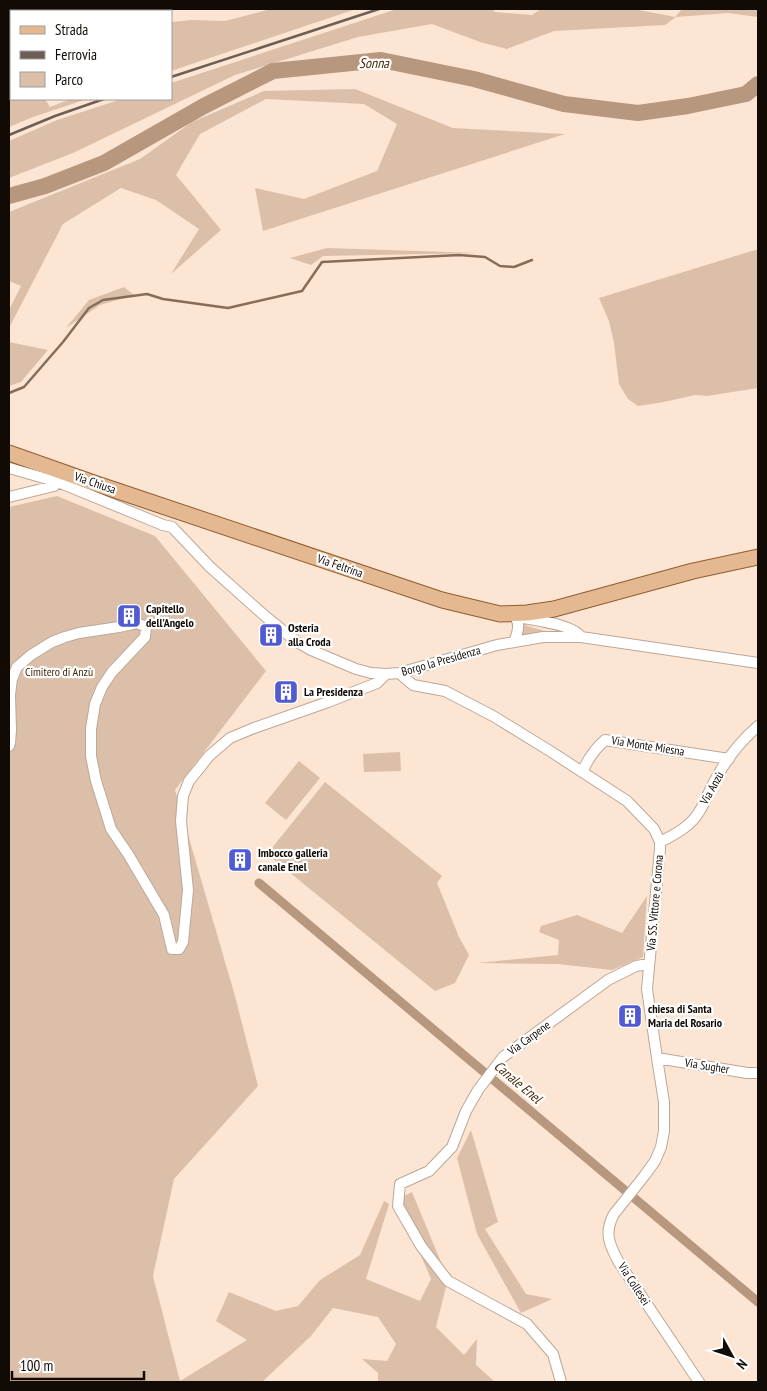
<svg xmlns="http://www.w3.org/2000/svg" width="767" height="1391" viewBox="0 0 767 1391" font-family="'PT Sans Narrow',sans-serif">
	<rect width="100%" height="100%" fill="#fde5d3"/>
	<path fill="#dcbfa9" d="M 271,9 L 356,9 L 171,71 L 171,22 L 192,20 L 225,21 Z
		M 397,9 L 492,9 L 495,12 L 532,15 L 541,9 L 634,9 L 675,17 L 682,9 L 758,9 L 758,17 L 728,13 L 676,17 L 665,25 L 554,31 L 507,49 L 480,42 L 432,24 L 358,37 L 235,75 L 73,153 L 9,178 L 9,141 L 57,120 L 122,99 L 171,99 L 171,83 Z
		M 9,31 L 11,36 L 11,99 L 45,99 L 50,107 L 71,99 L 87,99 L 33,117 L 9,127 Z
		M 355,89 L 453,128 L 565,134 L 263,231 L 255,188 L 304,199 L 377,171 L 397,124 L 364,104 L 266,99 L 200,134 L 176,175 L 221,230 L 171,274 L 199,229 L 156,200 L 121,188 L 63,224 L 9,328 L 9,310 L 21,286 L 9,281 L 9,212 L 140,159 L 192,122 L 264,91 Z
		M 327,248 L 479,253 L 323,256 L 311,265 L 290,258 Z
		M 755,250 L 758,250 L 758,388 L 707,396 L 695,395 L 664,402 L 638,406 L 628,399 L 619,384 L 614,343 L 609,321 L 599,298 Z
		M 124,287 L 134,295 L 100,305 L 66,328 L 89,300 Z
		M 9,342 L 48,350 L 21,382 L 9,386 Z
		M 57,496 L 155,536 L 266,671 L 175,790 L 235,996 L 258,1086 L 174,1179 L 153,1276 L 180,1381 L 247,1340 L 216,1321 L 229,1292 L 276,1311 L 298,1306 L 320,1280 L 360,1255 L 384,1201 L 389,1204 L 366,1279 L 420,1301 L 431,1279 L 397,1200 L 412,1192 L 448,1279 L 436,1327 L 464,1355 L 477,1339 L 476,1365 L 495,1382 L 378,1382 L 378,1373 L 362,1359 L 387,1361 L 396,1344 L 378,1317 L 333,1308 L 311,1336 L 262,1382 L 9,1382 L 9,507 Z
		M 521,624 L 551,633 L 521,637 Z
		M 400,752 L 401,771 L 364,772 L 363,754 Z
		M 299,761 L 320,778 L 286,820 L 265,803 Z
		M 325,782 L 442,876 L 437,883 L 459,937 L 469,955 L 455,983 L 435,991 L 267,854 Z
		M 647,896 L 643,957 L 612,970 L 558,964 L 477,963 L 558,955 L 559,940 L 539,932 L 541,926 L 577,915 L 622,933 Z
		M 471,1130 L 498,1222 L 485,1229 L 526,1294 L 552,1299 L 521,1313 L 477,1234 L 457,1158 Z"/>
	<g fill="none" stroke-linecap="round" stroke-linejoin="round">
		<path stroke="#856d5a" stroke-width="2.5" d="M 9,393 L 24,387 L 63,342 L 89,308 L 103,300 L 147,294 L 163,299 L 228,308 L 302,291 L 322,262 L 459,255 L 485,257 L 500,266 L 514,267 L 532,260"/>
		<path stroke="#b7977e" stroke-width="9" d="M 259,883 L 758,1302"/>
		<path stroke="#b7977e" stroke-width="16" d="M 9,196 L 45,186 L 104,163 L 204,106 L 273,71 L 381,60 L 474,79 L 564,104 L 638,113 L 688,106 L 746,94 L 758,84"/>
		<defs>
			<path id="street" d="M 9,468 L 58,482 L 163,525 L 172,527 L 210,567 L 265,616 L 297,642 L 311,650 L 356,669 L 371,673 L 386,674 L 399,673 L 497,645 L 543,637 L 581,637 L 758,663
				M 9,497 L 54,486 L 58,482
				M 518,617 C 533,620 573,624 581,637
				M 514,642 C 517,634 521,624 515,617
				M 399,673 L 413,685 L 445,691 L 493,716 L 550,751 L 627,801 L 654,829 L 660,842 L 660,849 L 647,989 L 657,1058 L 664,1102 L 664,1131 L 661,1147 L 655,1161 L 645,1175 L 614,1214 C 604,1232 609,1244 618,1261 L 699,1382
				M 9,746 L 10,743 L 11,730 L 10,695 L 12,679 L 17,667 L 31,655 L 52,642 L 65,637 L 79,633 L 119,627 L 137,623 L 146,627 L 145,637 L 112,672 L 102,687 L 95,704 L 91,729 L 91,756 L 96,781 L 111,829 L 128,854 L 164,915 L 172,949 L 179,949 L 183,942 L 188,890 L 181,821 L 183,796 L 189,781 L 198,770 L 209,756 L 230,738 L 254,728 L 328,702 L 377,683 L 386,674
				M 583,771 C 588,758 595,749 605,740 L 729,759
				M 660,842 C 674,835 691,826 699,812 C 706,801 710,788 717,777 C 727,758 742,740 758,726
				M 657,1058 L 747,1073 L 758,1073
				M 561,1382 L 553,1354 L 527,1324 L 448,1281 L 421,1246 L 398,1206 L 400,1184 L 429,1171 L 452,1147 L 466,1111 L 478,1090 L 503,1057 L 608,980 L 636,966 L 649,964"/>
			<path id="primary" d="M 9,453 L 94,483 L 442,600 L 500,614 L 527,613 L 554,609 L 693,571 L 758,557"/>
		</defs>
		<use href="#street" stroke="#bda796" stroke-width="12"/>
		<use href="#primary" stroke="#8e5d31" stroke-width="17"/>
		<use href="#street" stroke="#fff" stroke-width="10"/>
		<use href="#primary" stroke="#e4b992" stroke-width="15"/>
		<path stroke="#6c5e54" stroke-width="2.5" d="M 171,77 L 379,9
			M 9,135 L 55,116 L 104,99"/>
	</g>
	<defs>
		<symbol id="building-square" viewBox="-11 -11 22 22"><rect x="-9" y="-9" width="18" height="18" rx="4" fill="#505ad1" stroke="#fff"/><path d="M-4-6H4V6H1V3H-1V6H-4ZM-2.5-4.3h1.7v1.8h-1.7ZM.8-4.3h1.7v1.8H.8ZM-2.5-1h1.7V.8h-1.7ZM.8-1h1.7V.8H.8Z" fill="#fff"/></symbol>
	</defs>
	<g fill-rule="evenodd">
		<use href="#building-square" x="115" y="602" width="28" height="28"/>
		<use href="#building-square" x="257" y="621" width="28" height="28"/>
		<use href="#building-square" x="272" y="678" width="28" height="28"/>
		<use href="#building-square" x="226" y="846" width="28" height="28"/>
		<use href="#building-square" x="616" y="1002" width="28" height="28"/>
	</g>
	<g text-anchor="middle" stroke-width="4.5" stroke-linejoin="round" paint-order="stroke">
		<g font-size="12" fill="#110a05" stroke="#fff">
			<text transform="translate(95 483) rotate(19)" y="4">Via Chiusa</text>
			<text transform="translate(340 566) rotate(19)" y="4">Via Feltrina</text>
			<text transform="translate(441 661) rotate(-16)" y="4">Borgo la Presidenza</text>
			<text transform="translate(648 746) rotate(9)" y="4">Via Monte Miesna</text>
			<text transform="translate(712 788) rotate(-61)" y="4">Via Anzù</text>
			<text transform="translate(655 903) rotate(-85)" y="4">Via SS. Vittore e Corona</text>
			<text transform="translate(529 1038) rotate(-36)" y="4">Via Carpene</text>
			<text transform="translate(707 1066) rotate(9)" y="4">Via Sugher</text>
			<text transform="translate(634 1284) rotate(57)" y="4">Via Collesei</text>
		</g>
		<g font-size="12" font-weight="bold" fill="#110a05" stroke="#fff" text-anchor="start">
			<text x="146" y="613">Capitello<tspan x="146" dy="14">dell'Angelo</tspan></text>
			<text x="288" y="632">Osteria<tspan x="288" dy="14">alla Croda</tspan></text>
			<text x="304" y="696">La Presidenza</text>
			<text x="258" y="857">Imbocco galleria<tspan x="258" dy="14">canale Enel</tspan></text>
			<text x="648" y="1013">chiesa di Santa<tspan x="648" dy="14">Maria del Rosario</tspan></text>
		</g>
		<g font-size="12" fill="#472706" stroke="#fff">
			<text x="59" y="676">Cimitero di Anzù</text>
		</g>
		<g font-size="14" font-style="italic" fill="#4b2b0b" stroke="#fff">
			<text x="374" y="68">Sonna</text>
			<text transform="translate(518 1082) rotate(40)" y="5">Canale Enel</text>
		</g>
	</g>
	<rect width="767" height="1391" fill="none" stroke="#110a05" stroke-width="20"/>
	<rect x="10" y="10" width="162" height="90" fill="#ffffff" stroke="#a09d9b"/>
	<rect x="20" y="26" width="25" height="8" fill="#e4b992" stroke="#a09d9b"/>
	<text x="55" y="35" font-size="15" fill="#110a05">Strada</text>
	<rect x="20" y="51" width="25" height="8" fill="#6c5e54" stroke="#a09d9b"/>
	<text x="55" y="60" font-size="15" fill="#110a05">Ferrovia</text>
	<rect x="20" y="72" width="25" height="15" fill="#dcbfa9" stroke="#a09d9b"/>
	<text x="55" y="85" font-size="15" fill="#110a05">Parco</text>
	<g transform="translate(732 1356) rotate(130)" stroke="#ffffff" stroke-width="4" paint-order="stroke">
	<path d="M0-4L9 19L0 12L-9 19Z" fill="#110a05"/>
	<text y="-8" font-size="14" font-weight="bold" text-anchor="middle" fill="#110a05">N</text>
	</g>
	<path d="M12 1371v8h132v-8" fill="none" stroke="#110a05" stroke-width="2.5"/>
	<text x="20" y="1371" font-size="15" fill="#110a05" stroke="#ffffff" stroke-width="4" paint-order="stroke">100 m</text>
</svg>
